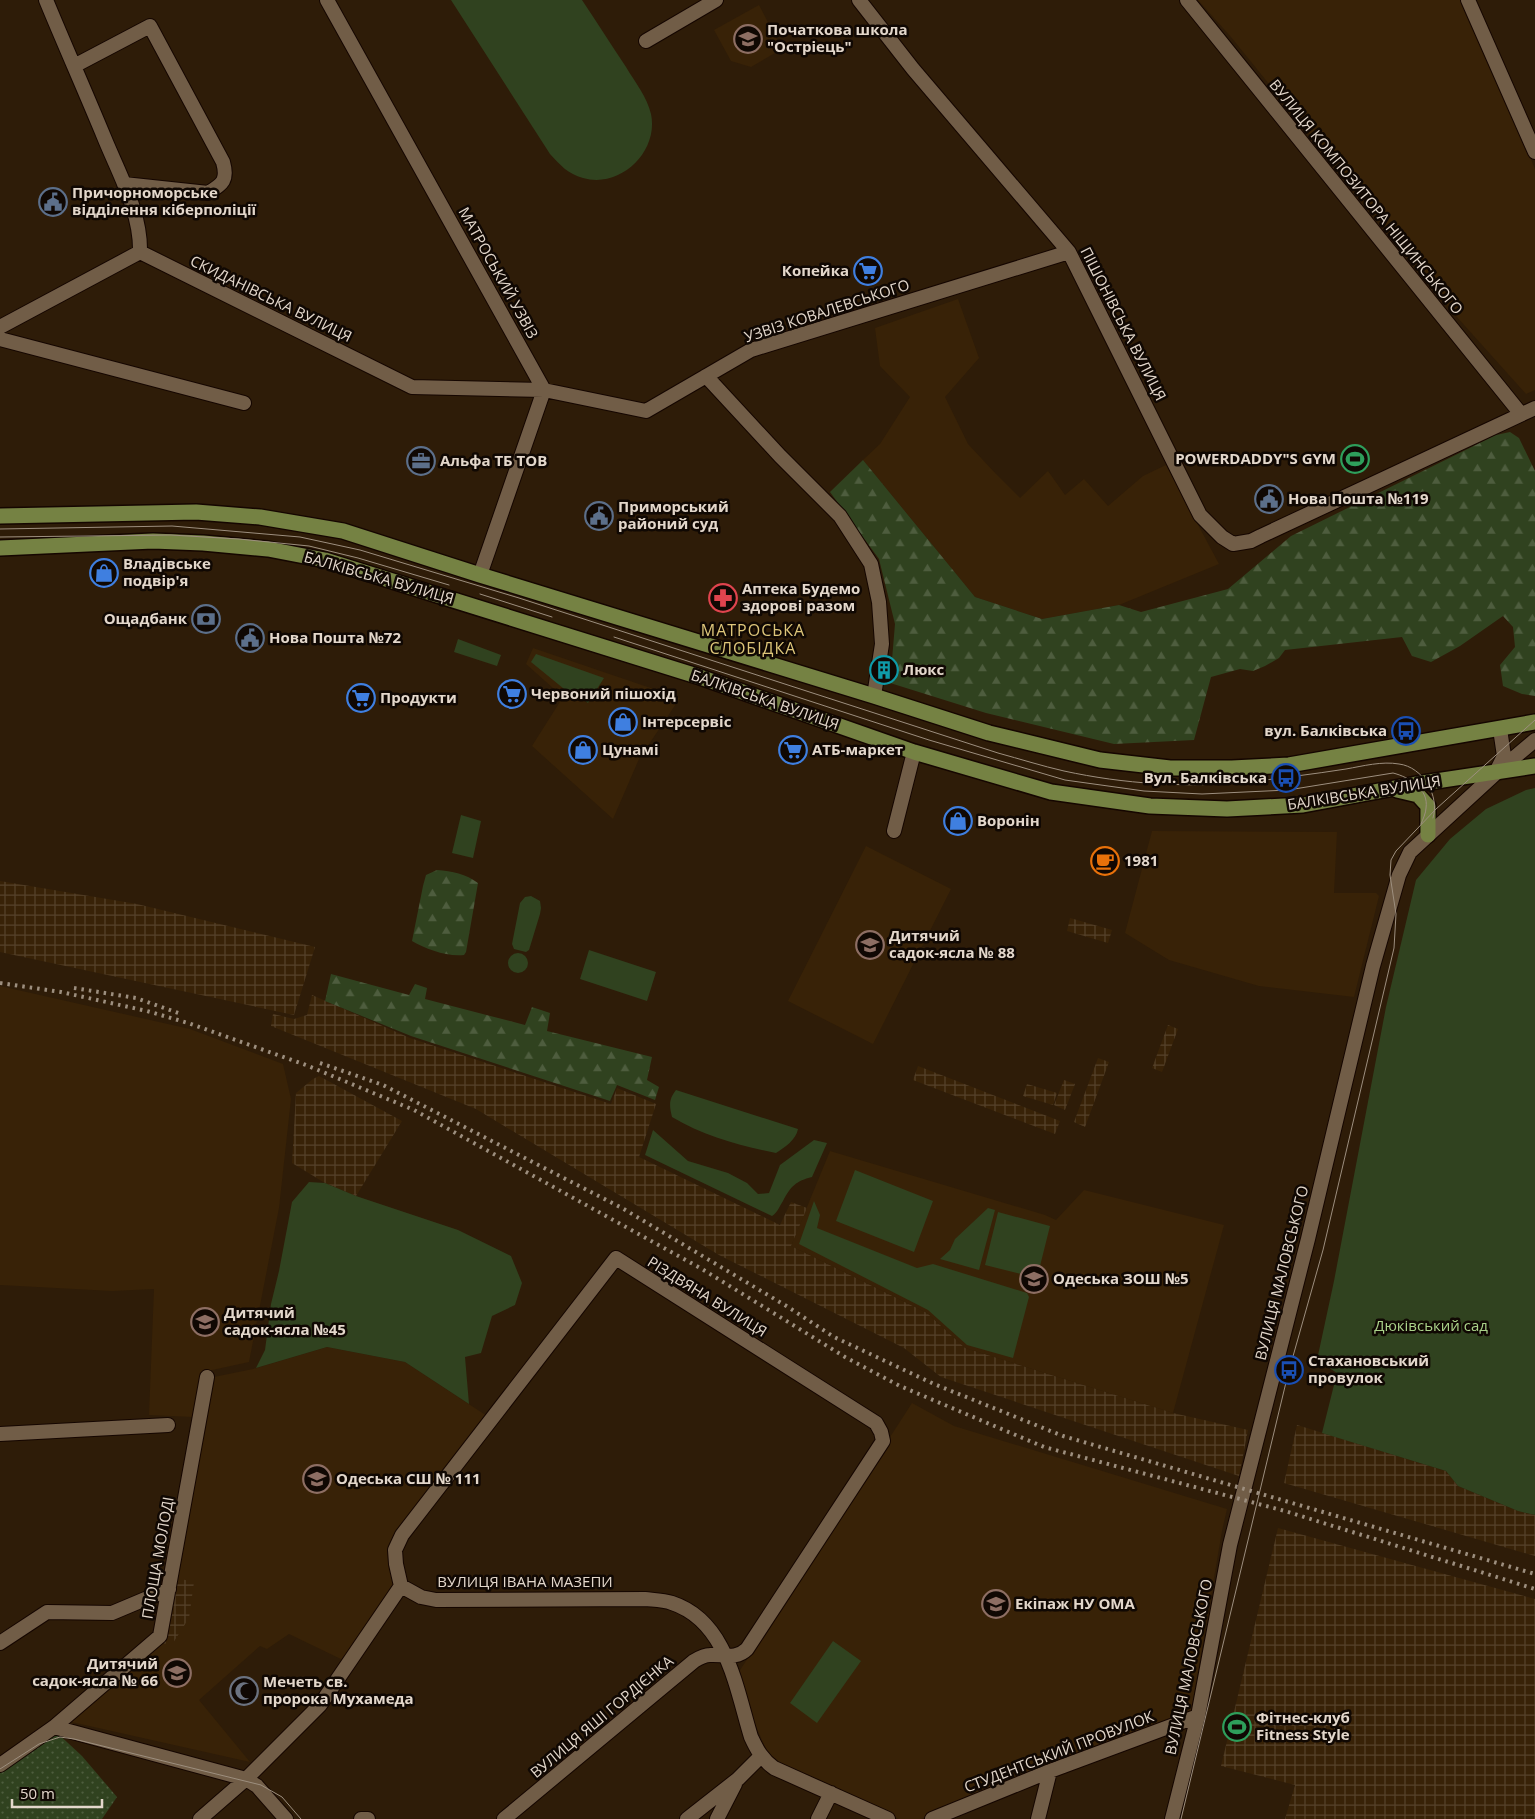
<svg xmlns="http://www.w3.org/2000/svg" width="1535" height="1819" viewBox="0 0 1535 1819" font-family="'Open Sans',sans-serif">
	<defs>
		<pattern id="industrial-grid" width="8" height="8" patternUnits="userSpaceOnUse" patternTransform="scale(1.25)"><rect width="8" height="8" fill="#382207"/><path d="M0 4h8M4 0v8" fill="none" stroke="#55412a"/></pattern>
		<pattern id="forest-firs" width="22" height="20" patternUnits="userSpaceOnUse" patternTransform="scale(1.25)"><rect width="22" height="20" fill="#30421f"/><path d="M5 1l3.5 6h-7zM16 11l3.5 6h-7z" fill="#4e5d3e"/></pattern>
		<pattern id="garden-dots" width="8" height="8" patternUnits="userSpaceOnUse" patternTransform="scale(1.25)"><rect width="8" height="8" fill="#30421f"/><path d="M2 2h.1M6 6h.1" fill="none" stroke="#4e5d3e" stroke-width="1.8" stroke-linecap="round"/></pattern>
	</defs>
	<rect width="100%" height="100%" fill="#2e1c08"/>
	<path fill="#382207" d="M 1198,0 L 1464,0 L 1535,169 L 1535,390 L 1526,394 L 1456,316 L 1231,37 Z
		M 759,5 L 782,49 L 751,67 L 731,61 L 714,30 Z
		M 958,299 L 979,358 L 945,397 L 968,444 L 996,474 L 1020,498 L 1048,471 L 1065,495 L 1084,479 L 1108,506 L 1143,476 L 1166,465 L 1219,564 L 1119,605 L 1042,619 L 975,597 L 863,460 L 880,444 L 910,397 L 880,366 L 875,328 Z
		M 533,648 L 680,698 L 639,759 L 613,819 L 532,746 L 563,697 L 526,664 Z
		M 1152,831 L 1337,832 L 1334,893 L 1376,893 L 1379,896 L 1354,997 L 1259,986 L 1169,960 L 1125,933 Z
		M 866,846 L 951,889 L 873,1044 L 788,1001 Z
		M 0,986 L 190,1029 L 283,1064 L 291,1099 L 279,1208 L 249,1362 L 203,1372 L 193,1417 L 149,1415 L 154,1289 L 112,1291 L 0,1285 Z
		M 830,1151 L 1045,1215 L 1056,1220 L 1084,1190 L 1224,1225 L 1173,1413 L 965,1348 L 927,1313 L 791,1246 Z
		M 327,1347 L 405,1362 L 490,1418 L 390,1562 L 393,1586 L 343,1660 L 289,1634 L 267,1649 L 260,1646 L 199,1700 L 250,1762 L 67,1721 L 159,1644 L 209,1378 L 253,1369 Z
		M 912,1403 L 954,1426 L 1227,1509 L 1222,1531 L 1191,1712 L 921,1819 L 899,1819 L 771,1761 L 735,1678 Z"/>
	<path fill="url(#industrial-grid)" d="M 0,881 L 137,904 L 315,947 L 294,1015 L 0,952 Z
		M 1070,918 L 1112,930 L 1108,943 L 1067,931 Z
		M 312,995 L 410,1038 L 611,1104 L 617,1088 L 656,1104 L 639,1157 L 780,1225 L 791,1202 L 807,1208 L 791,1246 L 927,1313 L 965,1348 L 1173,1413 L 1248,1430 L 1239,1476 L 941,1377 L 904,1348 L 719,1255 L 476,1109 L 271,1026 L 273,1014 L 294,1019 L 307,1015 Z
		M 1168,1025 L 1178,1029 L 1162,1072 L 1152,1068 Z
		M 1098,1058 L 1109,1062 L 1085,1127 L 1074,1122 Z
		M 918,1066 L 1060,1121 L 1055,1134 L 913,1080 Z
		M 319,1076 L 402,1121 L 356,1196 L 325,1183 L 292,1163 L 296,1093 L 313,1079 Z
		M 1064,1080 L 1075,1084 L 1065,1110 L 1054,1105 Z
		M 1027,1084 L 1057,1093 L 1053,1105 L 1023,1096 Z
		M 1297,1425 L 1446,1471 L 1458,1486 L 1518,1511 L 1535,1515 L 1535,1556 L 1284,1483 Z
		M 1278,1528 L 1535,1599 L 1535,1819 L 1285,1819 L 1295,1785 L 1221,1766 Z
		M 172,1577 L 194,1582 L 189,1618 L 173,1643 L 159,1644 Z"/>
	<path fill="#30421f" d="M 451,0 L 582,0 C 597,22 611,45 626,67 C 635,82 647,97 651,114 C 659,152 620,189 583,178 C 568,174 560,165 550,154 Z
		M 458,639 L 501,655 L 497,666 L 454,652 Z
		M 536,654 L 604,678 L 588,703 L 578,696 L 569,693 L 531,662 Z
		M 1535,788 L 1535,1515 L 1518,1511 L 1458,1486 L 1446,1471 L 1322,1433 L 1337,1373 L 1317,1360 L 1334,1281 L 1386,1007 L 1416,880 L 1450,839 L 1486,809 L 1526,790 Z
		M 461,815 L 481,821 L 473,858 L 452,853 Z
		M 531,896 L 540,901 L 541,908 L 540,914 L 529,950 L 526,952 L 514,949 L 512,944 L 520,903 L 525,897 Z
		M 589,950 L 656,972 L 647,1001 L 580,979 Z
		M508 963a10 10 0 1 1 20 0a10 10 0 1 1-20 0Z
		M 676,1090 L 798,1129 C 796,1140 785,1147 776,1153 C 740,1146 704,1136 672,1117 C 669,1105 669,1099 676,1090 Z
		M 653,1130 L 688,1161 L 728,1173 L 747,1183 L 758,1194 L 769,1193 L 780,1165 L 814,1140 L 827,1143 L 812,1177 C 796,1181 791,1186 783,1201 C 779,1207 778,1212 772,1216 L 645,1155 Z
		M 855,1170 L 933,1201 L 914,1252 L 836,1221 Z
		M 309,1182 L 325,1183 L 356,1196 L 458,1230 L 511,1256 L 522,1283 L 515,1305 L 492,1316 L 481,1353 L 465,1357 L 469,1404 L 405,1362 L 327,1347 L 256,1368 L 265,1350 L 271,1304 L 279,1271 L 292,1202 Z
		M 814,1201 L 820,1215 L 817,1228 L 917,1268 L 933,1264 L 1027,1293 L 1029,1297 L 1013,1358 L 967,1345 L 928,1310 L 799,1244 Z
		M 988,1208 L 995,1210 L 979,1270 L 940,1259 L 950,1250 L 955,1239 Z
		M 998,1212 L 1050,1226 L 1037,1278 L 985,1265 Z
		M 833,1641 L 861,1661 L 817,1723 L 790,1703 Z"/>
	<path fill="url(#forest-firs)" d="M 1510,432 L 1519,438 L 1535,471 L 1535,696 L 1522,694 L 1503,686 L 1500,665 L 1515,647 L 1513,627 L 1503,616 L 1460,646 L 1431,662 L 1412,656 L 1402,637 L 1285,650 L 1279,658 L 1265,666 L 1253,671 L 1240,669 L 1211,677 L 1194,740 L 1114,744 L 986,713 L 887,682 L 892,660 L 895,624 L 879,559 L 830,492 L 863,460 L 975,597 L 1042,619 L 1119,605 L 1141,612 L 1228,589 L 1291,536 L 1496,435 Z
		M 437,870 C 452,871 466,874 478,883 L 466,952 L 464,955 C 447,957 426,949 412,941 L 423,886 L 426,875 Z
		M 331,974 L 409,995 L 415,984 L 427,988 L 425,999 L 525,1025 L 532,1007 L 550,1013 L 547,1031 L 652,1057 L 647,1080 L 659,1087 L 655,1100 L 617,1085 L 610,1101 L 411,1036 L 325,1001 Z"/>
	<path fill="url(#garden-dots)" d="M 54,1730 L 82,1756 L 117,1797 L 102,1819 L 0,1819 L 0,1766 Z"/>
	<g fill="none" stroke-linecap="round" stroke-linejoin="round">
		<defs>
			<path id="minor" d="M 46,0 C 65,46 85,91 104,137 C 119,174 141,212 140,252
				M 327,0 L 544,390 L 480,575
				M 859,0 L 913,69 L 1069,252 L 1200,515 L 1222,537 L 1233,544 L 1251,541 L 1261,536 L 1535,408
				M 1187,0 L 1521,414
				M 1468,0 L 1535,152
				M 646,41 L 716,0
				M 74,66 L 150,26 L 223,162 C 228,180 223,184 208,193 L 124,184
				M 140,252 L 412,387 L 544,390 L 646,411 L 751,350 L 1069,252
				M 0,327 L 140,252
				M 0,339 L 244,403
				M 706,376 L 780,456 L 840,516 L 871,564 L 879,602 L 882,644 L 874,696
				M 1497,770 L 1504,756 L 1500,729
				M 894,831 L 914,752
				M 0,1434 L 168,1425
				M 401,1586 L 396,1564 L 395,1550 L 402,1535 L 616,1258 L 876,1423 L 881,1432 L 883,1441 L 747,1649 C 736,1660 723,1654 710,1655 C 704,1655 699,1658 694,1661 L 504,1819
				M 401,1586 L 421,1597 L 436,1600 L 645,1599 C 654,1600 663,1600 672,1603 C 727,1621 736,1688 751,1737 C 757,1750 762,1759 774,1768 L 888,1819
				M 0,1643 L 47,1612 L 112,1613 L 169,1589
				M 54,1727 L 246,1779 L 257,1786 L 286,1819
				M 0,1765 L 54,1727 L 160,1636 L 207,1377
				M 200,1819 L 246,1779 L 320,1705 L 401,1586
				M 361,1819 L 368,1819
				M 687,1819 L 738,1779 L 761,1756
				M 717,1819 L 735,1784
				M 818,1819 L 831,1793
				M 932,1819 L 1050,1771 L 1198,1716
				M 1038,1819 L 1050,1771
				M 1172,1819 L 1198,1716 L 1230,1545 L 1308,1239 L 1373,966 L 1399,875 L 1410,852 L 1496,773 L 1535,740"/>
			<path id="major" d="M 0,516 L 196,512 L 260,517 L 343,531 L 480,575 L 874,696 L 989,733 L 1100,760 L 1170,768 L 1232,768 L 1289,765 L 1535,722
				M 0,548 L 153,541 L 203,543 L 268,549 L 325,560 L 700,677 L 914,752 L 1051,792 L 1150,806 L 1227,809 L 1303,805 L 1416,784 L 1535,766
				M 1397,790 L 1418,795 L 1428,806 L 1428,835"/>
		</defs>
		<use href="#minor" stroke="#150600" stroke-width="16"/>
		<use href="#major" stroke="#150600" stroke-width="18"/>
		<use href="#minor" stroke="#715d47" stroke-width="14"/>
		<use href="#major" stroke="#758243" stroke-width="15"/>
		<path stroke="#9d8f7f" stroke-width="1" d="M 0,529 L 172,526 L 300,537 L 360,550 L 519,598 L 998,753 C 1020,759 1042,766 1064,771 C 1124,784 1187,788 1249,782 C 1281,778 1314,774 1346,769 C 1363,766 1382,761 1399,764 C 1423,767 1440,796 1433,818
			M 0,537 L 171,535 L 239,539 L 309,546 L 358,558 L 449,585
			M 480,594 L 552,617
			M 614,637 L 929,740 L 1065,780 L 1144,791 L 1202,794 L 1288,790 L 1393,773 C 1409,777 1429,789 1426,808 C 1426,813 1423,819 1421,824
			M 0,1769 L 39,1744 L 60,1737 L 74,1739 L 261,1785 L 282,1797 L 301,1819
			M 1181,1819 L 1288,1374 L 1323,1250 L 1394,948 L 1396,914 L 1390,875 L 1391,860 L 1396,851 L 1436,809 L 1535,720"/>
		<path stroke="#9d8f7f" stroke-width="4" stroke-dasharray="2.5 5" stroke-linecap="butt" d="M 0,983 L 61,992 L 147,1011 L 188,1023 L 306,1065 L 414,1110 L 702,1269 L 845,1357 L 900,1386 L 1044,1447 L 1285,1511 L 1535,1589
			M 74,988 L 136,998 L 181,1014
			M 320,1063 L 383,1085 L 622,1208 L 788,1307 L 834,1337 L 934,1384 L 1063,1436 L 1535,1574"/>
	</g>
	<defs>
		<symbol id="school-ring" viewBox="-11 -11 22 22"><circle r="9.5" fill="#100803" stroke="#8d6e63" stroke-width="1.5"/><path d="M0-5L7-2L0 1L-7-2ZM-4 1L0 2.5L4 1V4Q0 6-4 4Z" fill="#8d6e63"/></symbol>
		<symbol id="civic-ring" viewBox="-11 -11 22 22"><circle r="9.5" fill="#100803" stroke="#5c6f8a" stroke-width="1.5"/><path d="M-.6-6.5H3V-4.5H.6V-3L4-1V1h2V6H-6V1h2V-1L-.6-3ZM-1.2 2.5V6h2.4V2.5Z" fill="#5c6f8a"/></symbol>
		<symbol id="supermarket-ring" viewBox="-11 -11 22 22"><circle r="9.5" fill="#100803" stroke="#3f7fe0" stroke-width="1.5"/><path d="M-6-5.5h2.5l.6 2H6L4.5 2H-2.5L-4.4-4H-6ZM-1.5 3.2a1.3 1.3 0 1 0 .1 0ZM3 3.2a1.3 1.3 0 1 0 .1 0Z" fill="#3f7fe0"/></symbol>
		<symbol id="stadium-ring" viewBox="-11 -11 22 22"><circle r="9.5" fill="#100803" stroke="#2e9e5b" stroke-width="1.5"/><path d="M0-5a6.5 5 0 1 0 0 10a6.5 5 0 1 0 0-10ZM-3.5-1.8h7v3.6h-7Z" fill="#2e9e5b"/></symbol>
		<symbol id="office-ring" viewBox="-11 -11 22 22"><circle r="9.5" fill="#100803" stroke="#5c6f8a" stroke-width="1.5"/><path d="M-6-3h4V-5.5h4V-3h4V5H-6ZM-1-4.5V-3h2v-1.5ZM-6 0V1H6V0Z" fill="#5c6f8a"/></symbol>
		<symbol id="shop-ring" viewBox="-11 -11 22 22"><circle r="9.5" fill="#100803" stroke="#3f7fe0" stroke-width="1.5"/><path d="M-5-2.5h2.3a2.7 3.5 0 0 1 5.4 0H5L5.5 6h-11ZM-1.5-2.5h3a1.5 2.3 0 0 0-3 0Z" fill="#3f7fe0"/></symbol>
		<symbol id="pharmacy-ring" viewBox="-11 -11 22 22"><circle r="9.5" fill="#100803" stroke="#e0444e" stroke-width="1.5"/><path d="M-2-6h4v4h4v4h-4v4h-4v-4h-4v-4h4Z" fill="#e0444e"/></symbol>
		<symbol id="bank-ring" viewBox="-11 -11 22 22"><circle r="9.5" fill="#100803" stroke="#5c6f8a" stroke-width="1.5"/><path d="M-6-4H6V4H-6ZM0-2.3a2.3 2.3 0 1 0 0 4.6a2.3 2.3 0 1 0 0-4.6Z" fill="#5c6f8a"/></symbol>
		<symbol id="building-ring" viewBox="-11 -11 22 22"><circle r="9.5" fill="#100803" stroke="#0f9aa8" stroke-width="1.5"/><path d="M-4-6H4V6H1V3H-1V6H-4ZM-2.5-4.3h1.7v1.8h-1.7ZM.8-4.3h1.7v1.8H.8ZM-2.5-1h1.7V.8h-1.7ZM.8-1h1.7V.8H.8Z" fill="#0f9aa8"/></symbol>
		<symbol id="bus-ring" viewBox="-11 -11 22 22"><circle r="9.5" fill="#100803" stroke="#1a4fb4" stroke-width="1.5"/><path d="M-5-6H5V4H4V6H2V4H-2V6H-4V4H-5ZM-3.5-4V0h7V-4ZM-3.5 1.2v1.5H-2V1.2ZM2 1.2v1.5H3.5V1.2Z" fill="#1a4fb4"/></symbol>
		<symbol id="cafe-ring" viewBox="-11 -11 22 22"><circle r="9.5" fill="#100803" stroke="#e8710a" stroke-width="1.5"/><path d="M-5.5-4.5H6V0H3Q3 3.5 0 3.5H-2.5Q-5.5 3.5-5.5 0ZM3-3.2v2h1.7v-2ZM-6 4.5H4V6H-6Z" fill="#e8710a"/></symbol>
		<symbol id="university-ring" viewBox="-11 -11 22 22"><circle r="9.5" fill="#100803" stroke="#8d6e63" stroke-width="1.5"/><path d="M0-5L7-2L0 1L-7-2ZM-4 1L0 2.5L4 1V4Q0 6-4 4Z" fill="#8d6e63"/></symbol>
		<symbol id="mosque-ring" viewBox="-11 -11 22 22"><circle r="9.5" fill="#100803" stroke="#6b7280" stroke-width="1.5"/><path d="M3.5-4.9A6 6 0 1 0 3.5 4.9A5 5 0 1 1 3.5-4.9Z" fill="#6b7280"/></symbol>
	</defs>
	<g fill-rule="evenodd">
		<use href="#school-ring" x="732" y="23" width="32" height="32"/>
		<use href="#civic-ring" x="37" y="186" width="32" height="32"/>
		<use href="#supermarket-ring" x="852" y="255" width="32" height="32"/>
		<use href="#stadium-ring" x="1339" y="443" width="32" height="32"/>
		<use href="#office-ring" x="405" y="445" width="32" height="32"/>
		<use href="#civic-ring" x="1253" y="483" width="32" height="32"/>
		<use href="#civic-ring" x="583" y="500" width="32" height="32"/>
		<use href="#shop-ring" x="88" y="557" width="32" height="32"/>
		<use href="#pharmacy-ring" x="707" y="582" width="32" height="32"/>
		<use href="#bank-ring" x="190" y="603" width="32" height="32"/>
		<use href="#civic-ring" x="234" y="622" width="32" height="32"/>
		<use href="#building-ring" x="868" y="654" width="32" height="32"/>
		<use href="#supermarket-ring" x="496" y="678" width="32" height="32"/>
		<use href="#supermarket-ring" x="345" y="682" width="32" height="32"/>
		<use href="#shop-ring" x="607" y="706" width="32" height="32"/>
		<use href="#bus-ring" x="1390" y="715" width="32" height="32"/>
		<use href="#shop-ring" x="567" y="734" width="32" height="32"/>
		<use href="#supermarket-ring" x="777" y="734" width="32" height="32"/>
		<use href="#bus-ring" x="1270" y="762" width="32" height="32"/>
		<use href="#shop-ring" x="942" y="805" width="32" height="32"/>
		<use href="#cafe-ring" x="1089" y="845" width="32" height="32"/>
		<use href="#school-ring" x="854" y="929" width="32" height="32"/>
		<use href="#school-ring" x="1018" y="1263" width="32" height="32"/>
		<use href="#school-ring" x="189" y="1306" width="32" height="32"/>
		<use href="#bus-ring" x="1273" y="1354" width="32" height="32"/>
		<use href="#school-ring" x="301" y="1463" width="32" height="32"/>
		<use href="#university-ring" x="980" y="1588" width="32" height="32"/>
		<use href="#school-ring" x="161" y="1657" width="32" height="32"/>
		<use href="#mosque-ring" x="228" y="1675" width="32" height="32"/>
		<use href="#stadium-ring" x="1221" y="1711" width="32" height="32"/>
	</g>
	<g text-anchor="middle" stroke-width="5" stroke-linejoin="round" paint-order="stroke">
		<g font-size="15" font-weight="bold" fill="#e3d7cb" stroke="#100803" text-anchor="start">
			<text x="767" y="35">Початкова школа<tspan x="767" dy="17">"Остріець"</tspan></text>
			<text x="72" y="198">Причорноморське<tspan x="72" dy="17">відділення кіберполіції</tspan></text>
			<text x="849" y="276" text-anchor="end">Копейка</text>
			<text x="1336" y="464" text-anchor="end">POWERDADDY"S GYM</text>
			<text x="440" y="466">Альфа ТБ ТОВ</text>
			<text x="1288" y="504">Нова Пошта №119</text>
			<text x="618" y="512">Приморський<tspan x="618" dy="17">районий суд</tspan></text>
			<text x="123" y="569">Владiвське<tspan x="123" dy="17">подвiр'я</tspan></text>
			<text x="742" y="594">Аптека Будемо<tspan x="742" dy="17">здорові разом</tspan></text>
			<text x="187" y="624" text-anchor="end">Ощадбанк</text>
			<text x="269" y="643">Нова Пошта №72</text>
			<text x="903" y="675">Люкс</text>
			<text x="531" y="699">Червоний пішохід</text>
			<text x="380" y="703">Продукти</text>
			<text x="642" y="727">Інтерсервіс</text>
			<text x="1387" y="736" text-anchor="end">вул. Балківська</text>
			<text x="602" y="755">Цунамі</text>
			<text x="812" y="755">АТБ-маркет</text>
			<text x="1267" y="783" text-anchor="end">Вул. Балківська</text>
			<text x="977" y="826">Воронін</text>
			<text x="1124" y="866">1981</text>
			<text x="889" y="941">Дитячий<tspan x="889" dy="17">садок-ясла № 88</tspan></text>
			<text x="1053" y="1284">Одеська ЗОШ №5</text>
			<text x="224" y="1318">Дитячий<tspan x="224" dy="17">садок-ясла №45</tspan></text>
			<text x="1308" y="1366">Стахановський<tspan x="1308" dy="17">провулок</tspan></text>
			<text x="336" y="1484">Одеська СШ № 111</text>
			<text x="1015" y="1609">Екіпаж НУ ОМА</text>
			<text x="158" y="1669" text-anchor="end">Дитячий<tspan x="158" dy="17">садок-ясла № 66</tspan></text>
			<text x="263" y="1687">Мечеть св.<tspan x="263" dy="17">пророка Мухамеда</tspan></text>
			<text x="1256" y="1723">Фітнес-клуб<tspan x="1256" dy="17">Fitness Style</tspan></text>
		</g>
		<g font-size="15" fill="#e3d7cb" stroke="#100803">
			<text transform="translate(1366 197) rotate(51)" y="5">ВУЛИЦЯ КОМПОЗИТОРА НІЩИНСЬКОГО</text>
			<text transform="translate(498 273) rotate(61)" y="5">МАТРОСЬКИЙ УЗВІЗ</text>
			<text transform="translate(271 299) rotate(26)" y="5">СКИДАНІВСЬКА ВУЛИЦЯ</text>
			<text transform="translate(827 311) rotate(-18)" y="5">УЗВІЗ КОВАЛЕВСЬКОГО</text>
			<text transform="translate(1123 324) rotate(63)" y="5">ПІШОНІВСЬКА ВУЛИЦЯ</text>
			<text transform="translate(379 578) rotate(16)" y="5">БАЛКІВСЬКА ВУЛИЦЯ</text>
			<text transform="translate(765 700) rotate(19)" y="5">БАЛКІВСЬКА ВУЛИЦЯ</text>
			<text transform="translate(1364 793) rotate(-9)" y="5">БАЛКІВСЬКА ВУЛИЦЯ</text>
			<text transform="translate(1282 1273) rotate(-76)" y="5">ВУЛИЦЯ МАЛОВСЬКОГО</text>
			<text transform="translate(707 1297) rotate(32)" y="5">РІЗДВЯНА ВУЛИЦЯ</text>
			<text transform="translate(158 1558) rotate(-80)" y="5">ПЛОЩА МОЛОДІ</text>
			<text x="525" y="1587">ВУЛИЦЯ ІВАНА МАЗЕПИ</text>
			<text transform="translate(1189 1667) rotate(-78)" y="5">ВУЛИЦЯ МАЛОВСЬКОГО</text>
			<text transform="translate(602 1717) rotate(-40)" y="5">ВУЛИЦЯ ЯШІ ГОРДІЄНКА</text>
			<text transform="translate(1059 1752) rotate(-21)" y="5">СТУДЕНТСЬКИЙ ПРОВУЛОК</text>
		</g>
		<g font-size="15" fill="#abd38a" stroke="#100803">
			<text x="1431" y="1331">Дюківський сад</text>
		</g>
		<g font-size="16" letter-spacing="1" fill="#dec67a" stroke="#100803">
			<text x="753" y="636">МАТРОСЬКА<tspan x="753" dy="18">СЛОБІДКА</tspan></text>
		</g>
	</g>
	<path d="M12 1799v8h90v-8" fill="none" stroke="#e3d7cb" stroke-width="2.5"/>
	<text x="20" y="1799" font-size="15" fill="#e3d7cb" stroke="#100803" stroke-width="4" paint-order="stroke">50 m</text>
</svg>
